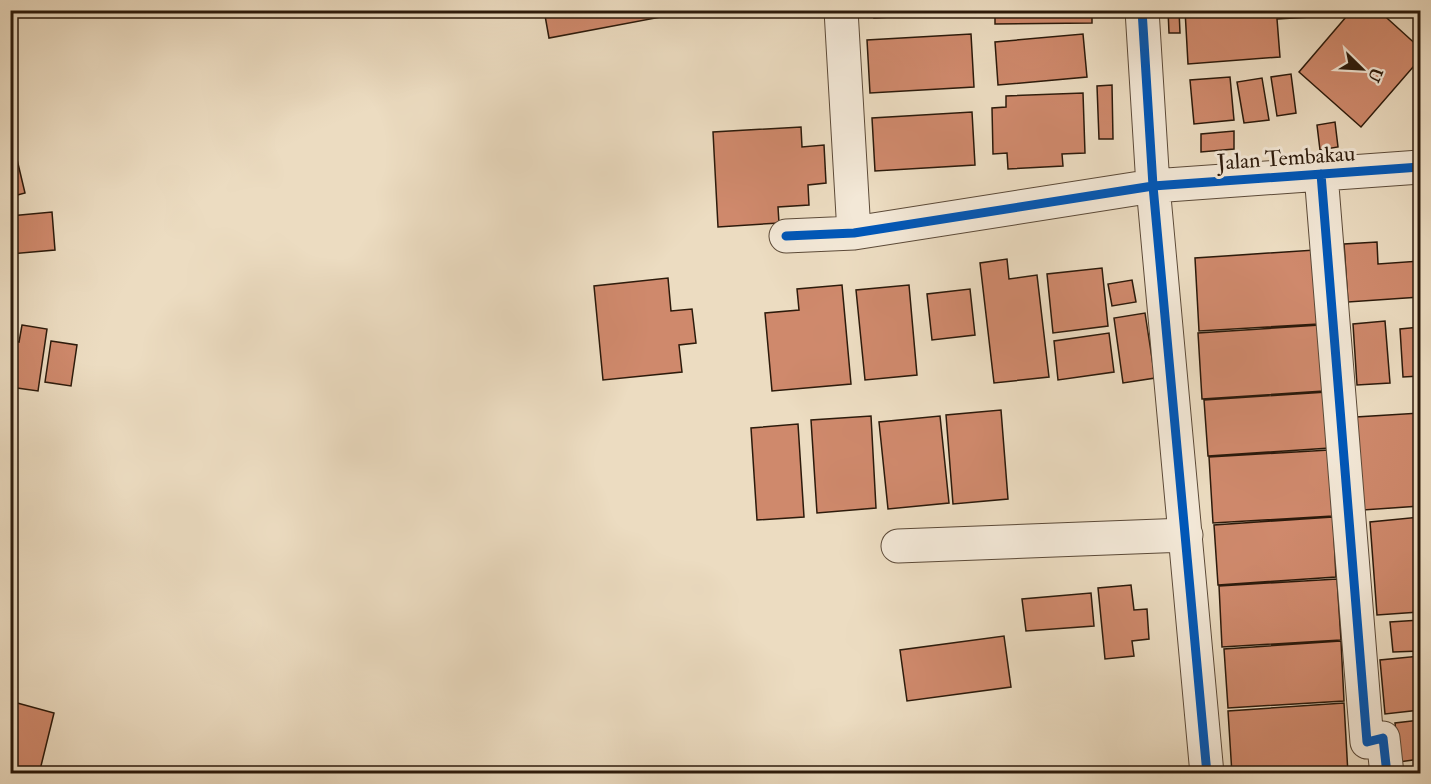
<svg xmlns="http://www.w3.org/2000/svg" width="1431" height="784" viewBox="0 0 1431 784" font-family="'IM FELL Double Pica',serif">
	<rect width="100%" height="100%" fill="#ecdcc1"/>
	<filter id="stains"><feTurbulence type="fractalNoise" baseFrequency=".00333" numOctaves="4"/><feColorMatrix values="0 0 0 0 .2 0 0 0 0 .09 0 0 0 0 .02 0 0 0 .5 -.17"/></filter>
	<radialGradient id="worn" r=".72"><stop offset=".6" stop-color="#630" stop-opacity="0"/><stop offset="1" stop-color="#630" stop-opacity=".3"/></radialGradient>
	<path fill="#cf896c" stroke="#2c1a0b" stroke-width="1.5" d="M 544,10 L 659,10 L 661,17 L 549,38 Z
		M 874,10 L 965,10 L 965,13 L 874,18 Z
		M 995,10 L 1092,10 L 1092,23 L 995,24 Z
		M 1168,10 L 1179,10 L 1180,33 L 1169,33 Z
		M 1185,10 L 1310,10 L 1310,17 L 1277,19 L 1280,57 L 1188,64 Z
		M 1352,10 L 1378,10 L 1420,48 L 1420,59 L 1361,127 L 1299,72 Z
		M 971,34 L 974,87 L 870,93 L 867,40 Z
		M 1083,34 L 1087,77 L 998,85 L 995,42 Z
		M 1291,74 L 1296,113 L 1277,116 L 1271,77 Z
		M 1230,77 L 1234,120 L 1194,124 L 1190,80 Z
		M 1262,78 L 1269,120 L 1244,123 L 1237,82 Z
		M 1112,85 L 1113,139 L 1099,139 L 1097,86 Z
		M 1083,93 L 1085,153 L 1062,154 L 1063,166 L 1008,169 L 1007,153 L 993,154 L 992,108 L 1006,107 L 1006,96 Z
		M 972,112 L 975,165 L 875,171 L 872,118 Z
		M 1335,122 L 1338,147 L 1320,150 L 1317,125 Z
		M 801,127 L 802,147 L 824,145 L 826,183 L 808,185 L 809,205 L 778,207 L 779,223 L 718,227 L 713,132 Z
		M 10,130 L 25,193 L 10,197 Z
		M 1234,131 L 1234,149 L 1201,152 L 1201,134 Z
		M 52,212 L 55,250 L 10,254 L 10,216 Z
		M 1377,242 L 1378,264 L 1420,261 L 1420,297 L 1348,302 L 1344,244 Z
		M 1315,250 L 1319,324 L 1199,331 L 1195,258 Z
		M 1007,259 L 1009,279 L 1037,275 L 1049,377 L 994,383 L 980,263 Z
		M 1102,268 L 1108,326 L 1053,333 L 1047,274 Z
		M 668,278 L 671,311 L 692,309 L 696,343 L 679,345 L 682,372 L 603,380 L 594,286 Z
		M 1132,280 L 1136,302 L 1112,306 L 1108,284 Z
		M 842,285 L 851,384 L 772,391 L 765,313 L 799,310 L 797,289 Z
		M 909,285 L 917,375 L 865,380 L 856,290 Z
		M 970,289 L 975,335 L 932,340 L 927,294 Z
		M 1145,313 L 1155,378 L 1123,383 L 1114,318 Z
		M 1385,321 L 1390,383 L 1357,385 L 1353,324 Z
		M 22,325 L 47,329 L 38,391 L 10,387 L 10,340 L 19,342 Z
		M 1320,325 L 1324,391 L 1202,399 L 1198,333 Z
		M 1420,327 L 1420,376 L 1403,377 L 1400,329 Z
		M 1109,333 L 1114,372 L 1058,380 L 1054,341 Z
		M 51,341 L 77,345 L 71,386 L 45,382 Z
		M 1327,392 L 1330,448 L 1208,456 L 1204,400 Z
		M 1001,410 L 1008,499 L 953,504 L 946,415 Z
		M 1420,413 L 1420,506 L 1363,510 L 1356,417 Z
		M 871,416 L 876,508 L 817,513 L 811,420 Z
		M 940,416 L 949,503 L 888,509 L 879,422 Z
		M 798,424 L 804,517 L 757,520 L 751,428 Z
		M 1329,450 L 1333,516 L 1213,523 L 1209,457 Z
		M 1333,517 L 1336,577 L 1218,585 L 1214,525 Z
		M 1420,517 L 1420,591 L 1417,591 L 1419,612 L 1377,615 L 1370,522 Z
		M 1337,579 L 1341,640 L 1222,647 L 1219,586 Z
		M 1131,585 L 1134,610 L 1147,609 L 1149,639 L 1132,641 L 1134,656 L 1105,659 L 1098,588 Z
		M 1091,593 L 1094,626 L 1026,631 L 1022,599 Z
		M 1420,620 L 1420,651 L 1393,652 L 1390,622 Z
		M 1004,636 L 1011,687 L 907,701 L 900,650 Z
		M 1341,641 L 1344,701 L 1228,708 L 1224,649 Z
		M 1420,656 L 1420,710 L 1385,714 L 1380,660 Z
		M 10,701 L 54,713 L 39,774 L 10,774 Z
		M 1344,703 L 1348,774 L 1232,774 L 1228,711 Z
		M 1420,720 L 1420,759 L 1399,762 L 1395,723 Z"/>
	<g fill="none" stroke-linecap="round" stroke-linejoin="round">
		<defs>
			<path id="minor" d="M 841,10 L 854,233
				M 1142,10 L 1153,186 L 1207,774
				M 1321,174 L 1367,742 L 1383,738 L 1387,774
				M 786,236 L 854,233 L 1153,186 L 1420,167
				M 898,546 L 1186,535"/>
		</defs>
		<use href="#minor" stroke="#5c4a38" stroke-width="35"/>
		<use href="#minor" stroke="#f3e8d7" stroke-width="33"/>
		<defs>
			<path id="cycleway" d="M 1142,10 L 1153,186 L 1207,774
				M 1321,174 L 1367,742 L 1383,738 L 1387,774
				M 786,236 L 854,233 L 1153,186 L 1420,167"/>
		</defs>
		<use href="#cycleway" stroke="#f3e8d7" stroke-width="13"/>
		<use href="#cycleway" stroke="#0057b8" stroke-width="9"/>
	</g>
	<g text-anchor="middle" stroke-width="6" stroke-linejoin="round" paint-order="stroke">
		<g font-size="22" fill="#2c1a0b" stroke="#f3e8d7">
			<text transform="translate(1286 157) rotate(-4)" y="8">Jalan Tembakau</text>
		</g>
	</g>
	<rect width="1431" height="784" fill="none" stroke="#ecdcc1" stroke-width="36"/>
	<rect x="12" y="12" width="1407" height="760" fill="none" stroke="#2c1a0b" stroke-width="3"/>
	<rect x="18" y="18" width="1395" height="748" fill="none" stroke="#2c1a0b" stroke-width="1.5"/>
	<g transform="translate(1362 69) rotate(114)" stroke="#f3e8d7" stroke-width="4.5" paint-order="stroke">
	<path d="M0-4.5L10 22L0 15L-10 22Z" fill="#2c1a0b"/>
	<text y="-9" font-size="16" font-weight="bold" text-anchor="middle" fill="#2c1a0b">U</text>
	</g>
	<rect width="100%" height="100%" filter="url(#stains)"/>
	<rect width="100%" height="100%" fill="url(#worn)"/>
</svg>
